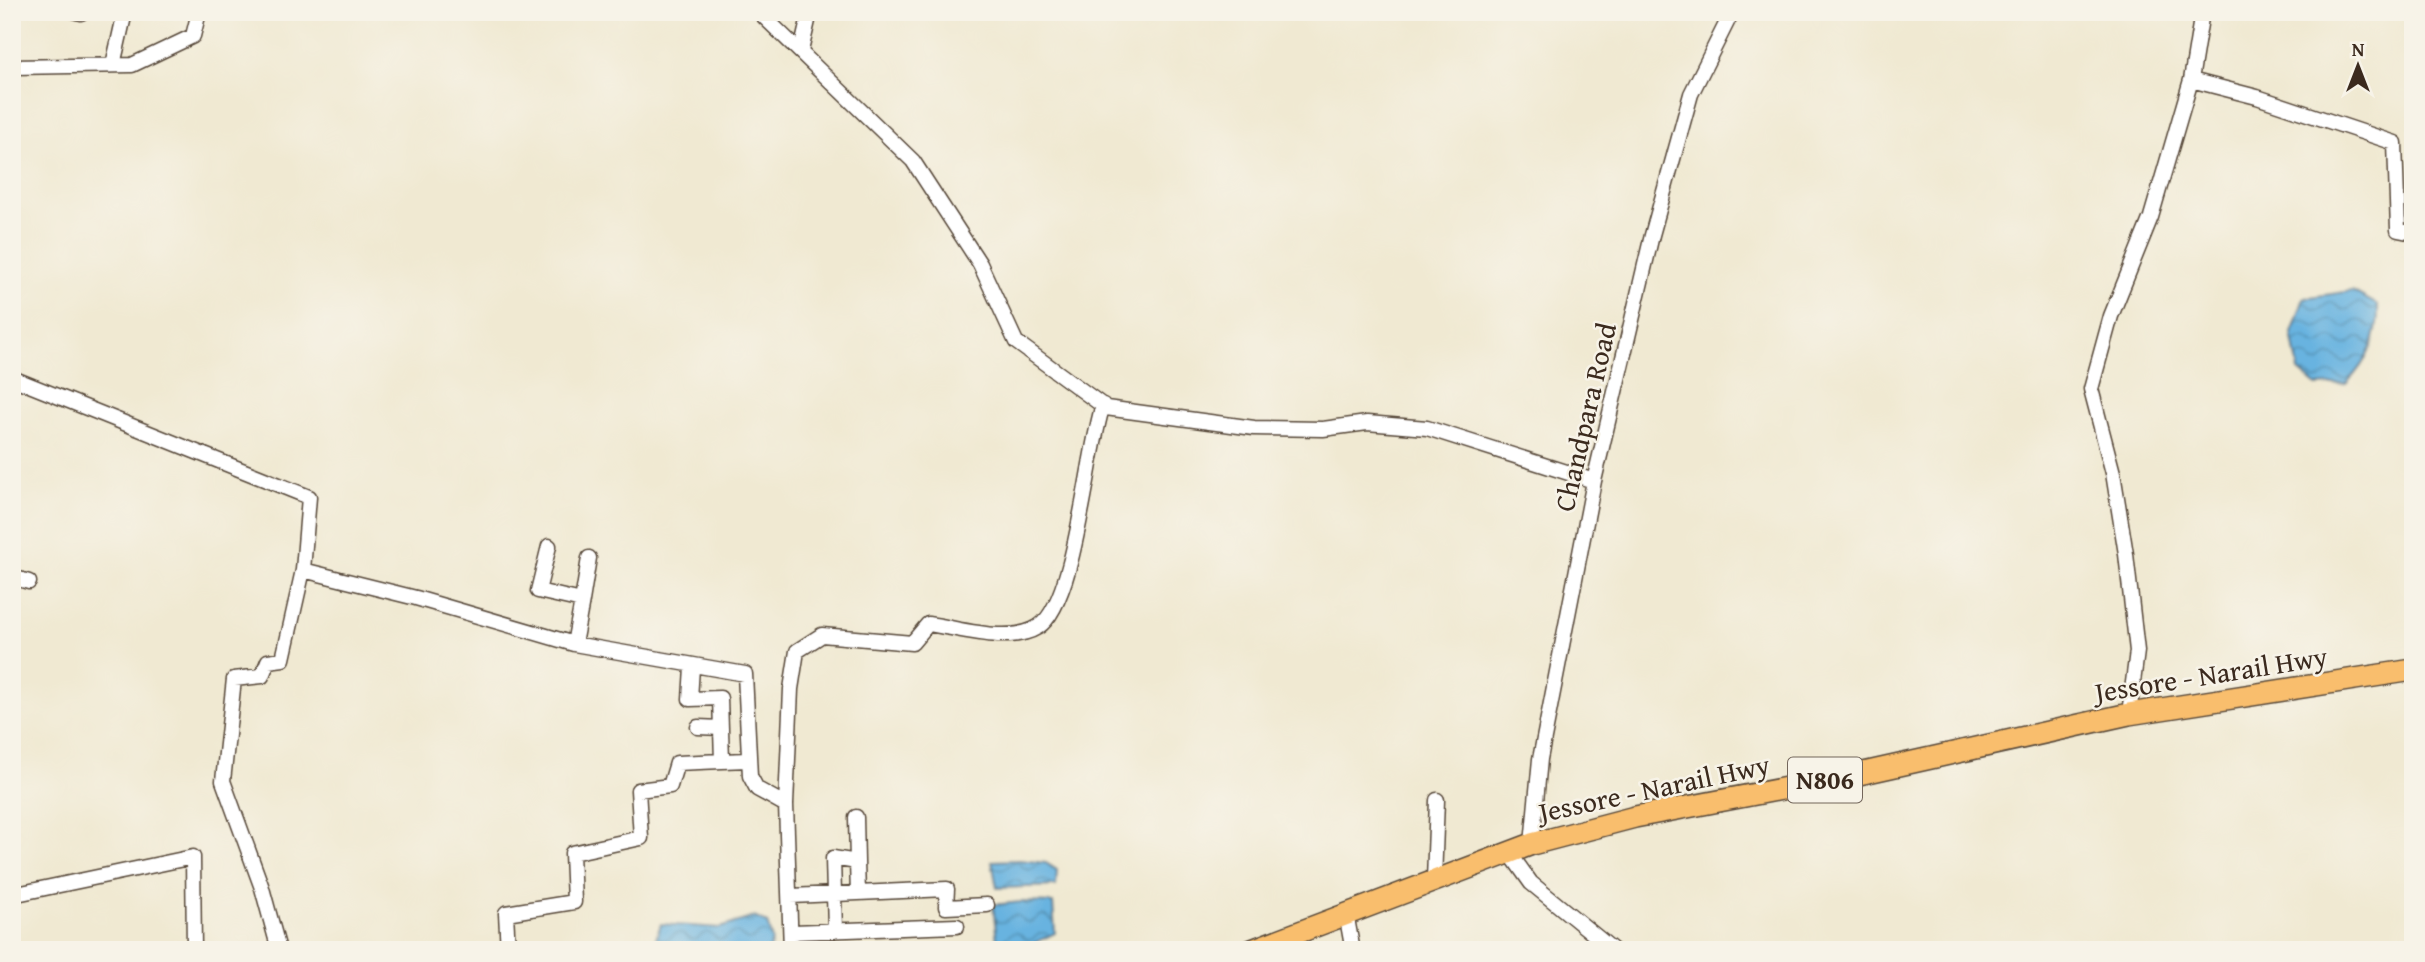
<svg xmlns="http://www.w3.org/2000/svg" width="2425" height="962" viewBox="0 0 2425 962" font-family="'Gentium Book Plus',serif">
	<defs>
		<pattern id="water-waves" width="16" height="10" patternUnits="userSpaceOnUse" patternTransform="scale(1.75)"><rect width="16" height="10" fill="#67b3e0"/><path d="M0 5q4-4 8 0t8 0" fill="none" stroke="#5692b5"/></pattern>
	</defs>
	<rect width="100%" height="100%" fill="#f7f3e8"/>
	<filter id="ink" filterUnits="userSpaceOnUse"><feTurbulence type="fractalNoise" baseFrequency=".0143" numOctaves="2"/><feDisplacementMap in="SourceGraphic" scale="14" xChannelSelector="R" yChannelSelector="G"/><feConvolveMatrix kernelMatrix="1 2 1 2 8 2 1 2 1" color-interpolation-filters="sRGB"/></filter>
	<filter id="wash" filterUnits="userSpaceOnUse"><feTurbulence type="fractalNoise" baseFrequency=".00686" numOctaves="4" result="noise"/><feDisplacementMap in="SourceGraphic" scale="28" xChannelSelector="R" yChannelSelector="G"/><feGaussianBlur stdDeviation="1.57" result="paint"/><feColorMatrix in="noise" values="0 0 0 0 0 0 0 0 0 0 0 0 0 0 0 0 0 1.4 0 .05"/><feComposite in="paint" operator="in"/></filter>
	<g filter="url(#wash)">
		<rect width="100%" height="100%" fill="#f0e9d2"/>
		<path fill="url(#water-waves)" stroke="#516e7f" stroke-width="2" d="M 2352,291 L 2378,305 C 2379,338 2368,361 2346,384 L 2317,386 L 2299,371 L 2292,333 L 2304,298 Z
			M 1020,860 L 1046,863 L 1057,870 L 1056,886 L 997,888 L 992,861 Z
			M 1021,902 L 1053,903 L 1055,933 L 1020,950 L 998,950 L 993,905 Z
			M 754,917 L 767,923 L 772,940 L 769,950 L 652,950 L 661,924 L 720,928 Z"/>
	</g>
	<g filter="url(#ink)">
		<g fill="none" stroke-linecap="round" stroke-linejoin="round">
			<defs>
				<path id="minor" d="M 76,12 L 81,13
					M 759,12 L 913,161 L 980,264 L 1016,342 L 1106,408 L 1254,428 L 1323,429 L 1367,423 L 1427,428 L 1594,481
					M 801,51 L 810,12
					M 113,65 L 125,12
					M 12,67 L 132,65 L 193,36 L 199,12
					M 2191,80 L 2257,97 L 2395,143 L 2398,230 L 2413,233
					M 12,378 L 309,497 L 303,570 L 416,598 L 574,644 L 745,674 L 750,776 L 757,789 L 786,805 L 791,950
					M 549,546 L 538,591 L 582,601 L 574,644
					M 12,577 L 29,582
					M 582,601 L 589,558
					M 692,667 L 690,699 L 720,698 L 722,761 L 748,760
					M 2129,714 L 2137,651 L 2126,554 L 2113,473 L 2091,389 L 2111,316 L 2151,217 L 2191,80 L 2202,12
					M 698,727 L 721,728
					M 786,805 L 791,689 L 797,651 L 822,635 L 912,643 L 928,624 C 959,628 1009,645 1038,627 C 1076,604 1087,452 1103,405
					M 1532,844 L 1540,759 L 1594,481 L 1652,235 L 1691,94 L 1732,12
					M 1509,852 L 1531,883 L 1613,950
					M 857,862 L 858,893
					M 1434,880 L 1437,800
					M 12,895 L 193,857 L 194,950
					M 791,896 L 947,889 L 946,907 L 987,905
					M 1346,913 L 1352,946
					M 835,931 L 833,858 L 857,862 L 856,817
					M 793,932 L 957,926
					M 279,950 L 262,888 L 223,781 L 234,679 L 262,676 L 268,661 L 283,659 L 303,570
					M 508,950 L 506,913 L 574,902 L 572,853 L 641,838 L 638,790 L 670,786 L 677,763 L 722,761"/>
				<path id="highway" d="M 1252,950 L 1532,844 L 1635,817 L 1850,776 L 2129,714 L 2413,670"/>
			</defs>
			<use href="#minor" stroke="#564739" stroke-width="17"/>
			<use href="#highway" stroke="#564739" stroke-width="24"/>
			<use href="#minor" stroke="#fff" stroke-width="14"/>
			<use href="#highway" stroke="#f9be6d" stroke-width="21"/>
		</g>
	</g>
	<g text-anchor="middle" stroke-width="5" stroke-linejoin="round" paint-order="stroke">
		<rect fill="#f7f3e8" stroke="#73665b" stroke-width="2" x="1788" y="757.5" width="74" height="45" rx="5"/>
		<g font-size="26" font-weight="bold" fill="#3b2a1e">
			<text x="1825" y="789">N806</text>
		</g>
		<g font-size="28" fill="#3b2a1e" stroke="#f7f3e8">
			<text transform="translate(1585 417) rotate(-77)" y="10">Chandpara Road</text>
			<text transform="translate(2211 674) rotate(-9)" y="10">Jessore - Narail Hwy</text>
			<text transform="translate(1654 788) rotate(-12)" y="10">Jessore - Narail Hwy</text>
		</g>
	</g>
	<rect width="2425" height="962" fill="none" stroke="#f7f3e8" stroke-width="42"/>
	<g transform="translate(2358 66)" stroke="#f7f3e8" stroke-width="5" paint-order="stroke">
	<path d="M0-5L12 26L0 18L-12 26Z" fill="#3b2a1e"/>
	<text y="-10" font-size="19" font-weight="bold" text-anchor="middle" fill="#3b2a1e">N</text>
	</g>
</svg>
